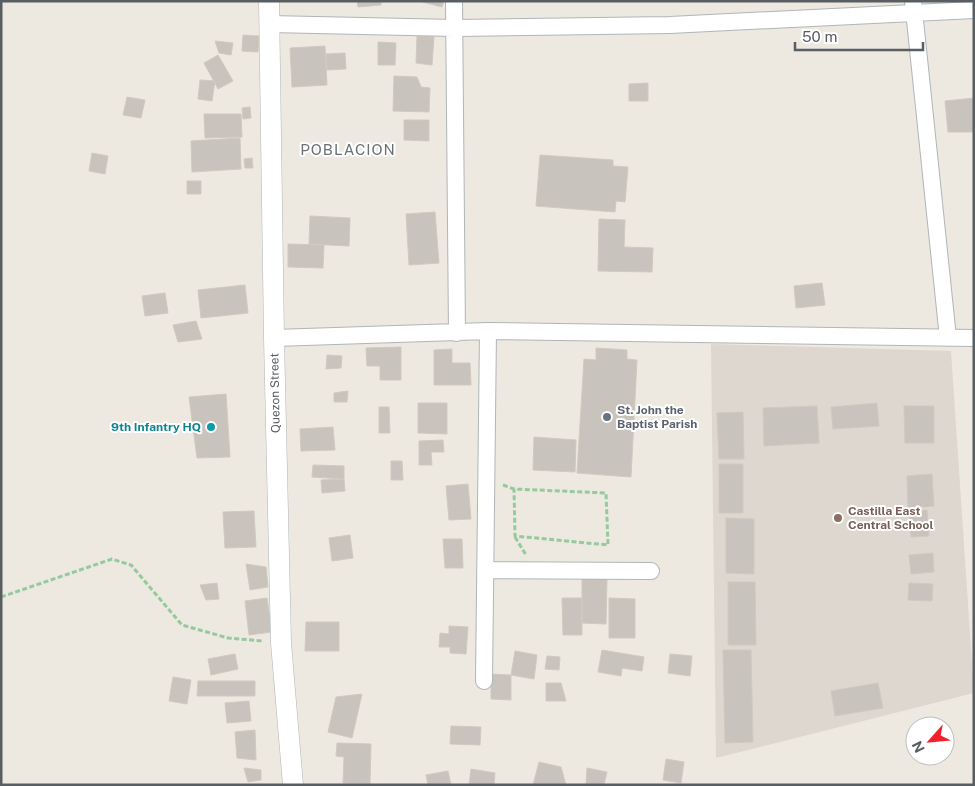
<svg xmlns="http://www.w3.org/2000/svg" width="975" height="786" viewBox="0 0 975 786" font-family="'Public Sans',sans-serif">
	<rect width="100%" height="100%" fill="#ede8e0"/>
	<path fill="#ddd7cf" d="M 711,344 L 951,351 L 974,693 L 716,758 Z"/>
	<path fill="#c8c3bd" stroke="#d2c9be" d="M 357,1 L 381,1 L 381,5 L 358,7 Z
		M 419,1 L 444,1 L 442,7 Z
		M 243,35 L 259,36 L 258,52 L 242,51 Z
		M 417,36 L 434,37 L 432,65 L 416,63 Z
		M 215,41 L 233,43 L 231,55 L 219,53 Z
		M 378,42 L 396,43 L 395,65 L 378,65 Z
		M 325,46 L 327,85 L 292,87 L 290,48 Z
		M 345,53 L 346,69 L 327,70 L 326,54 Z
		M 218,55 L 233,81 L 218,89 L 204,63 Z
		M 394,76 L 417,77 L 421,87 L 430,88 L 429,112 L 393,111 Z
		M 200,80 L 215,81 L 212,101 L 198,99 Z
		M 648,83 L 648,101 L 629,101 L 629,84 Z
		M 127,97 L 145,100 L 141,118 L 123,115 Z
		M 974,98 L 974,132 L 948,132 L 945,101 Z
		M 250,107 L 251,118 L 243,119 L 242,108 Z
		M 204,114 L 241,114 L 242,137 L 205,138 Z
		M 404,120 L 429,120 L 429,141 L 404,140 Z
		M 240,138 L 241,169 L 192,172 L 191,141 Z
		M 92,153 L 108,156 L 105,174 L 89,171 Z
		M 540,155 L 613,160 L 613,166 L 628,167 L 625,202 L 616,201 L 615,212 L 536,206 Z
		M 252,158 L 253,168 L 245,168 L 244,159 Z
		M 187,181 L 201,181 L 201,194 L 187,194 Z
		M 435,212 L 439,263 L 409,265 L 406,214 Z
		M 310,216 L 350,218 L 349,246 L 309,244 Z
		M 599,219 L 625,220 L 624,247 L 653,248 L 652,272 L 598,271 Z
		M 288,244 L 324,245 L 323,268 L 288,267 Z
		M 822,283 L 825,305 L 796,308 L 794,286 Z
		M 245,285 L 248,313 L 201,318 L 198,290 Z
		M 165,293 L 168,313 L 145,316 L 142,296 Z
		M 196,321 L 202,339 L 178,342 L 173,325 Z
		M 401,347 L 401,380 L 380,380 L 380,366 L 367,366 L 366,348 Z
		M 596,348 L 627,350 L 627,359 L 637,360 L 631,477 L 577,473 L 584,359 L 596,360 Z
		M 452,349 L 452,363 L 470,363 L 471,385 L 434,385 L 434,350 Z
		M 327,355 L 342,356 L 341,368 L 326,369 Z
		M 348,391 L 347,402 L 334,402 L 334,393 Z
		M 226,394 L 230,457 L 197,458 L 189,397 Z
		M 418,403 L 447,403 L 447,434 L 418,433 Z
		M 877,403 L 879,426 L 833,429 L 831,407 Z
		M 817,406 L 819,443 L 764,446 L 763,408 Z
		M 904,406 L 934,406 L 934,443 L 905,443 Z
		M 379,407 L 389,407 L 390,433 L 379,433 Z
		M 743,412 L 744,459 L 719,459 L 717,413 Z
		M 333,427 L 335,450 L 301,451 L 300,429 Z
		M 534,437 L 576,440 L 575,472 L 533,470 Z
		M 443,440 L 444,452 L 431,452 L 432,465 L 419,465 L 419,441 Z
		M 391,461 L 402,461 L 403,480 L 391,480 Z
		M 719,464 L 743,464 L 743,513 L 719,513 Z
		M 313,465 L 344,466 L 344,479 L 312,477 Z
		M 932,474 L 934,506 L 908,508 L 907,476 Z
		M 344,479 L 345,491 L 322,493 L 321,480 Z
		M 468,484 L 471,519 L 449,520 L 446,486 Z
		M 927,510 L 929,536 L 911,537 L 909,511 Z
		M 254,511 L 256,547 L 225,548 L 223,512 Z
		M 726,518 L 754,519 L 754,574 L 726,573 Z
		M 350,535 L 353,558 L 332,561 L 329,538 Z
		M 443,539 L 462,539 L 463,568 L 445,568 Z
		M 933,553 L 934,572 L 911,574 L 909,555 Z
		M 246,564 L 266,567 L 268,587 L 250,590 Z
		M 582,577 L 607,578 L 606,624 L 582,623 Z
		M 728,582 L 755,582 L 756,645 L 728,645 Z
		M 217,583 L 219,599 L 206,600 L 200,585 Z
		M 909,583 L 933,584 L 932,601 L 908,600 Z
		M 267,598 L 272,632 L 249,635 L 245,601 Z
		M 562,598 L 582,598 L 582,635 L 563,635 Z
		M 609,598 L 635,599 L 635,638 L 609,638 Z
		M 306,622 L 339,622 L 339,651 L 305,651 Z
		M 449,626 L 468,627 L 466,654 L 450,653 L 450,647 L 439,647 L 440,633 L 449,634 Z
		M 602,650 L 644,657 L 642,671 L 622,668 L 621,676 L 598,672 Z
		M 723,650 L 751,650 L 753,742 L 725,743 Z
		M 515,651 L 537,655 L 534,679 L 511,675 Z
		M 235,654 L 238,669 L 211,675 L 208,659 Z
		M 670,654 L 692,656 L 690,676 L 668,673 Z
		M 547,656 L 560,657 L 559,670 L 545,669 Z
		M 491,674 L 511,675 L 511,700 L 491,699 Z
		M 173,677 L 191,680 L 187,704 L 169,701 Z
		M 198,681 L 255,681 L 255,696 L 197,696 Z
		M 546,683 L 561,683 L 566,701 L 546,701 Z
		M 878,683 L 883,708 L 835,716 L 831,691 Z
		M 362,694 L 352,738 L 328,732 L 336,697 Z
		M 249,701 L 251,721 L 227,723 L 225,703 Z
		M 451,726 L 481,727 L 480,745 L 450,744 Z
		M 255,730 L 256,760 L 237,758 L 235,732 Z
		M 337,743 L 371,744 L 370,784 L 343,783 L 344,757 L 336,756 Z
		M 666,759 L 684,762 L 681,783 L 663,780 Z
		M 539,762 L 561,767 L 566,785 L 533,785 Z
		M 244,768 L 261,770 L 261,780 L 248,782 Z
		M 587,768 L 607,772 L 604,784 L 586,785 Z
		M 471,769 L 495,773 L 494,785 L 469,785 Z
		M 448,771 L 451,785 L 428,785 L 426,775 Z"/>
	<g fill="none" stroke-linecap="round" stroke-linejoin="round">
		<defs>
			<path id="minor" d="M 454,1 L 457,333
				M 913,1 L 948,338
				M 269,24 L 455,28 L 670,25 L 974,10
				M 274,338 L 488,331 L 974,338
				M 485,570 L 651,571
				M 484,681 L 488,331"/>
			<path id="tertiary" d="M 269,1 L 274,338 L 281,643 L 293,785"/>
		</defs>
		<use href="#minor" stroke="#b1b5b9" stroke-width="18"/>
		<use href="#tertiary" stroke="#b1b5b9" stroke-width="21"/>
		<path stroke="#95ca9d" stroke-width="3" stroke-dasharray="5 2.5" stroke-linecap="butt" d="M 503,485 L 514,489 L 606,493 L 608,545 L 515,536 L 514,489
			M 515,537 L 526,555
			M 1,597 L 112,559 L 131,565 L 182,625 L 228,638 L 263,641"/>
		<use href="#minor" stroke="#fff" stroke-width="16"/>
		<use href="#tertiary" stroke="#fff" stroke-width="20"/>
	</g>
	<circle fill="#6b7280" stroke="#fff" stroke-width="2" cx="607" cy="417" r="5"/>
	<circle fill="#0f9aa8" stroke="#fff" stroke-width="2" cx="211" cy="427" r="5"/>
	<circle fill="#8d6e63" stroke="#fff" stroke-width="2" cx="838" cy="518" r="5"/>
	<g text-anchor="middle" stroke-width="4" stroke-linejoin="round" paint-order="stroke">
		<g font-size="12" fill="#595e62" stroke="#fff">
			<text transform="translate(275 393) rotate(-91)" y="4">Quezon Street</text>
		</g>
		<g font-size="12" font-weight="bold" fill="#5b616d" stroke="#fff" text-anchor="start">
			<text x="617" y="414">St. John the<tspan x="617" dy="14">Baptist Parish</tspan></text>
		</g>
		<g font-size="12" font-weight="bold" fill="#0d838f" stroke="#fff" text-anchor="end">
			<text x="201" y="431">9th Infantry HQ</text>
		</g>
		<g font-size="12" font-weight="bold" fill="#785e54" stroke="#fff" text-anchor="start">
			<text x="848" y="515">Castilla East<tspan x="848" dy="14">Central School</tspan></text>
		</g>
		<g font-size="15" letter-spacing="1" fill="#6a7074" stroke="#fff">
			<text x="348" y="155">POBLACION</text>
		</g>
	</g>
	<rect width="975" height="786" fill="none" stroke="#595e62" stroke-width="5"/>
	<g transform="translate(930 741) rotate(243)"><circle r="24" fill="#ffffff" stroke="#bdbfc0"/>
	<path d="M0-4L9 19L0 12L-9 19Z" fill="#f2202b"/>
	<text y="-8" font-size="14" font-weight="bold" text-anchor="middle" fill="#595e62">N</text>
	</g>
	<path d="M795 42v8h128v-8" fill="none" stroke="#595e62" stroke-width="2.5"/>
	<text x="802" y="42" font-size="15" fill="#595e62" stroke="#ffffff" stroke-width="4" paint-order="stroke">50 m</text>
</svg>
